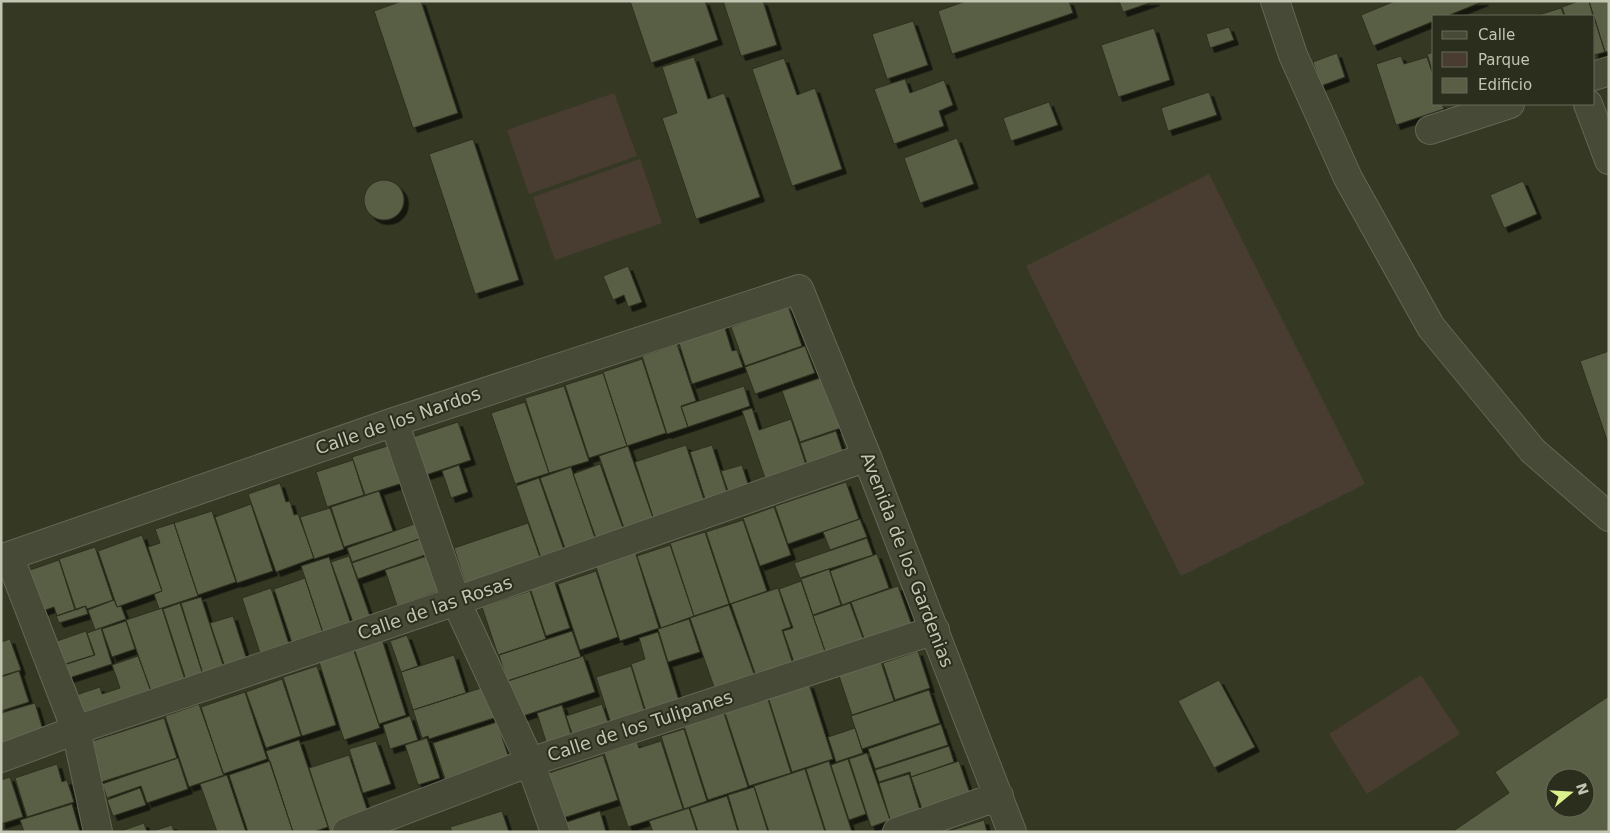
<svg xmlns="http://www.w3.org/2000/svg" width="1610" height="833" viewBox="0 0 1610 833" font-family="'DejaVu Sans',sans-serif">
	<defs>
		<filter id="shadow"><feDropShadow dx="4.5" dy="4.5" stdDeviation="0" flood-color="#0009"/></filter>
	</defs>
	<rect width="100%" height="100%" fill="#353924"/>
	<path fill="#493d31" d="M 614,93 L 637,156 L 529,194 L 507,130 Z
		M 640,159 L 662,223 L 555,260 L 533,197 Z
		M 1209,174 L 1365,484 L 1181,576 L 1026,266 Z
		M 1421,675 L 1460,734 L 1367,794 L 1329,734 Z"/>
	<path fill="#595e45" stroke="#2d301e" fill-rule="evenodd" filter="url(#shadow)" d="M 402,1 L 421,1 L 458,113 L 413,128 L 374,11 Z
		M 630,1 L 705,1 L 718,40 L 651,63 Z
		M 723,1 L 763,1 L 777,45 L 741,56 Z
		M 966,1 L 1069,1 L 1073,13 L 952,54 L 938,11 Z
		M 1119,1 L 1155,1 L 1123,12 Z
		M 1395,1 L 1484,1 L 1447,16 L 1434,16 L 1434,21 L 1373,46 L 1361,15 Z
		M 1579,1 L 1589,1 L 1593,16 L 1565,16 L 1562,7 Z
		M 1589,1 L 1609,1 L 1609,51 L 1605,52 Z
		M 1561,8 L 1564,16 L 1535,16 Z
		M 1594,17 L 1605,52 L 1594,55 Z
		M 913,21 L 928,65 L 887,79 L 872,34 Z
		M 1229,27 L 1234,40 L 1210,48 L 1206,34 Z
		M 1154,28 L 1170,80 L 1118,97 L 1101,45 Z
		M 1434,52 L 1434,76 L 1427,54 Z
		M 1337,53 L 1345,77 L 1321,86 L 1313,62 Z
		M 1401,56 L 1404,64 L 1427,57 L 1434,78 L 1434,104 L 1442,104 L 1444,109 L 1396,125 L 1376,64 Z
		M 694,57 L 708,99 L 724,93 L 760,197 L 696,219 L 662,118 L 677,113 L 662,67 Z
		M 784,58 L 797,95 L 815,88 L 842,169 L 792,186 L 752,69 Z
		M 905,79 L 910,93 L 944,80 L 953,105 L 939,111 L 944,126 L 894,144 L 874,89 Z
		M 1209,92 L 1217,115 L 1168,131 L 1161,108 Z
		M 1049,102 L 1058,125 L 1011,141 L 1003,118 Z
		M 957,138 L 974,184 L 920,203 L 904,158 Z
		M 473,139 L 519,280 L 475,294 L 429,154 Z
		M364 200a20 20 0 1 1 40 0a20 20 0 1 1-40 0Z
		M 1523,181 L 1537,214 L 1504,228 L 1490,195 Z
		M 628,266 L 642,302 L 628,307 L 624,295 L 613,300 L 603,276 Z
		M 788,306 L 802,346 L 745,366 L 731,327 Z
		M 723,322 L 732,351 L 737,350 L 743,367 L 692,384 L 677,337 Z
		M 677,344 L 696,401 L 681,406 L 688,427 L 667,434 L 642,356 Z
		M 805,346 L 815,373 L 755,394 L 745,367 Z
		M 1609,351 L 1609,443 L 1608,443 L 1580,361 Z
		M 642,359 L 666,433 L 627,446 L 603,372 Z
		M 603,373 L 627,446 L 589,458 L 565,385 Z
		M 823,377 L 841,428 L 800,442 L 782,391 Z
		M 564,386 L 589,461 L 549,473 L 525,398 Z
		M 744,386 L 750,406 L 688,427 L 681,407 Z
		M 525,402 L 549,473 L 515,484 L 491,413 Z
		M 752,408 L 759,430 L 791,419 L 808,471 L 767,484 L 742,411 Z
		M 458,422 L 471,460 L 426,475 L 413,437 Z
		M 836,431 L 845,458 L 809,470 L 800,443 Z
		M 397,443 L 409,481 L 365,495 L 352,457 Z
		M 686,445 L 705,503 L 654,520 L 635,462 Z
		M 712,445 L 728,495 L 706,502 L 690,452 Z
		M 628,446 L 653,518 L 624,528 L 599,456 Z
		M 353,460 L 364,495 L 327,507 L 316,472 Z
		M 600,464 L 624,531 L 597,541 L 573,474 Z
		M 459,465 L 468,492 L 451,498 L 442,471 Z
		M 742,465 L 749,487 L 729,494 L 721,471 Z
		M 571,467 L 596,541 L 566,551 L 540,478 Z
		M 539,478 L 564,550 L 541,558 L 516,486 Z
		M 846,482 L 859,519 L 788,544 L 775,506 Z
		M 280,483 L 286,502 L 290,501 L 294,515 L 298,514 L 314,558 L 276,572 L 248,494 Z
		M 379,491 L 393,531 L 344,547 L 331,507 Z
		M 251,504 L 273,571 L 237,583 L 215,517 Z
		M 774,507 L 791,555 L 760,566 L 743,518 Z
		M 330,508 L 344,549 L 314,559 L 300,517 Z
		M 212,511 L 236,582 L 198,595 L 174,523 Z
		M 860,519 L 867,537 L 830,550 L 823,532 Z
		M 743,520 L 767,591 L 730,604 L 706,532 Z
		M 174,523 L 198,596 L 159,609 L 154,594 L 162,591 L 148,547 L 160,543 L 155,529 Z
		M 417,523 L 422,538 L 352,562 L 347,548 Z
		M 528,523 L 542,563 L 467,589 L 454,548 Z
		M 705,532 L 729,604 L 694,616 L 670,543 Z
		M 142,535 L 162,591 L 117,607 L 98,551 Z
		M 431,535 L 436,551 L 358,579 L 352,563 Z
		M 867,538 L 873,555 L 800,578 L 794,563 Z
		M 670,545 L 694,616 L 661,628 L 637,556 Z
		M 95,547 L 113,600 L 87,609 L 86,606 L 76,610 L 59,559 Z
		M 635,551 L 659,628 L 620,641 L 595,564 Z
		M 436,553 L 448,588 L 397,606 L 385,570 Z
		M 877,554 L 889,588 L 842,605 L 830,571 Z
		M 349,556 L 371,619 L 354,625 L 331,562 Z
		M 329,557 L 352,627 L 324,636 L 301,566 Z
		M 59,560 L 75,610 L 57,616 L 54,607 L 34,614 L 21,573 Z
		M 829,569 L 841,605 L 813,615 L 801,579 Z
		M 596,571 L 618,637 L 580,650 L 558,584 Z
		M 305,578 L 324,636 L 293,646 L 274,589 Z
		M 554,580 L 570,628 L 546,636 L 530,588 Z
		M 801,581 L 826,654 L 795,665 L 783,631 L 793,628 L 779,589 Z
		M 898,586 L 912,625 L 865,641 L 851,602 Z
		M 271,588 L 290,647 L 261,656 L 242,598 Z
		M 778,588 L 791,627 L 782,630 L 794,667 L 757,679 L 731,604 Z
		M 530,591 L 546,639 L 498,655 L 482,607 Z
		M 201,597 L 224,668 L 203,674 L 181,603 Z
		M 114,600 L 117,607 L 121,606 L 126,619 L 95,630 L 88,610 Z
		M 180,603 L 203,675 L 186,680 L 163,609 Z
		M 850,603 L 864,641 L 826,654 L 813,616 Z
		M 729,605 L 756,679 L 716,693 L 690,618 Z
		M 85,606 L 88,614 L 59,623 L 56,616 Z
		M 162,608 L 185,680 L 151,692 L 126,620 Z
		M 233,616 L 247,660 L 225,667 L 210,623 Z
		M 689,619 L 700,652 L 668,662 L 658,629 Z
		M 126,621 L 135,649 L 112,657 L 102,629 Z
		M 101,628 L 112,664 L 69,678 L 64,665 L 95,655 L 87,633 Z
		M 86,631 L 94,655 L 62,665 L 54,642 Z
		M 572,631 L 581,657 L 507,681 L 499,655 Z
		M 658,632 L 681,707 L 648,718 L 631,664 L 645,659 L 639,638 Z
		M 407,635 L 418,666 L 401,672 L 390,641 Z
		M 10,639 L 21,670 L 1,676 L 1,642 Z
		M 382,639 L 406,715 L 379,724 L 354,648 Z
		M 354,651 L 380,728 L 344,740 L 319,662 Z
		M 918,651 L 930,688 L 895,700 L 883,663 Z
		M 454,655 L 466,693 L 413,710 L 401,672 Z
		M 138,656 L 153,696 L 81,719 L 73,696 L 100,687 L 102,694 L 120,688 L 112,665 Z
		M 583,656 L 595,692 L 520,717 L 508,681 Z
		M 881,662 L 894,701 L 852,715 L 839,676 Z
		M 317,666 L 336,725 L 302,736 L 283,677 Z
		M 631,666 L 647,719 L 613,730 L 596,677 Z
		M 19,671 L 29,702 L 1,711 L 1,677 Z
		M 282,679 L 301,736 L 266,748 L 246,692 Z
		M 1219,680 L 1255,747 L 1214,768 L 1178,701 Z
		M 809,684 L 833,759 L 792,772 L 768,697 Z
		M 484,687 L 494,718 L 429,739 L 428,736 L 422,738 L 413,710 Z
		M 929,690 L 940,723 L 862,749 L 851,716 Z
		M 245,692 L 267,759 L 223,774 L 201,707 Z
		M 767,696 L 791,773 L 749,786 L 724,710 Z
		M 1609,696 L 1609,832 L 1452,832 L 1509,793 L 1495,772 ZM 1555,778 L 1585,778 L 1585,808 L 1555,808 Z
		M 35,703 L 46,740 L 1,754 L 1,713 Z
		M 199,704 L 224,775 L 189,787 L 165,716 Z
		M 602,704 L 610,728 L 574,739 L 566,716 Z
		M 562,705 L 573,740 L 548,748 L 537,713 Z
		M 724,713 L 748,787 L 708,800 L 684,726 Z
		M 410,716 L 418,740 L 390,749 L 383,725 Z
		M 164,718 L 177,758 L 95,784 L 83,744 Z
		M 497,722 L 509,758 L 445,779 L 433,743 Z
		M 941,724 L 948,745 L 875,769 L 868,749 Z
		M 855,728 L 863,753 L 836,762 L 828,737 Z
		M 684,729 L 707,801 L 684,809 L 661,736 Z
		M 427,738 L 440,778 L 418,785 L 405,745 Z
		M 299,740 L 328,827 L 313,832 L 293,832 L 266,751 Z
		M 376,741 L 391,784 L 363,793 L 349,749 Z
		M 661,741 L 683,809 L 628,827 L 604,753 L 637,742 L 639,748 Z
		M 949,746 L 954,762 L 911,777 L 910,772 L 879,782 L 875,770 Z
		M 867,753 L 890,820 L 871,827 L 849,759 Z
		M 349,755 L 371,821 L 338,832 L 330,832 L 309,768 Z
		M 603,755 L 618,800 L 557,820 L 543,775 Z
		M 178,758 L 188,789 L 147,803 L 141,786 L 107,798 L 102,784 Z
		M 848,759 L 866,814 L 849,820 L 831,765 Z
		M 270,761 L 293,832 L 248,832 L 229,775 Z
		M 829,761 L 852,832 L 826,832 L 806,769 Z
		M 959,761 L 972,799 L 924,815 L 911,777 Z
		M 57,764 L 62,782 L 67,780 L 74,802 L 27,817 L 15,778 Z
		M 805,769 L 825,832 L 769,832 L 754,786 Z
		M 909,774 L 922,816 L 892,826 L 879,783 Z
		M 227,775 L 246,832 L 217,832 L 200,784 Z
		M 10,777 L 23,817 L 1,824 L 1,780 Z
		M 754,787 L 768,832 L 739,832 L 728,795 Z
		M 140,788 L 146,805 L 113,816 L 107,800 Z
		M 727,796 L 738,832 L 698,832 L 690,808 Z
		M 72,804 L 80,832 L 24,832 L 20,820 Z
		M 689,808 L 697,832 L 653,832 L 649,821 Z
		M 502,811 L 509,832 L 452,832 L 450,827 Z
		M 600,811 L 606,832 L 560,832 L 558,825 Z
		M 984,820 L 987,832 L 946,832 Z
		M 144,823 L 147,832 L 118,832 Z
		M 172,825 L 174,832 L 150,832 Z"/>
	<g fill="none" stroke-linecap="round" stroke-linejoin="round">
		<defs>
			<path id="minor" d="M 1275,1 L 1293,55 L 1348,178 L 1431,327 L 1533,451 L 1609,517
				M 1594,76 L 1609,71
				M 1588,104 L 1609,160
				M 1430,130 L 1510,104
				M 394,422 L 456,601 L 530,762 L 555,832
				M 9,556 L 76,730 L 98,832
				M 1,563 L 9,556 L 394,422 L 799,289 L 867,457 L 1012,832
				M 1,758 L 76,730 L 456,601 L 867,457
				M 347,832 L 530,762 L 935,630
				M 897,832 L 999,796"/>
		</defs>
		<use href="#minor" stroke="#646755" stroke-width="30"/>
		<use href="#minor" stroke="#464a37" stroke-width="28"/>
	</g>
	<g text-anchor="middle" stroke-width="4" stroke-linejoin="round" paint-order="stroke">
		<g font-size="18" fill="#c1c5b2" stroke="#2b2e1c">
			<text transform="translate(398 421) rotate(-19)" y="6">Calle de los Nardos</text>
			<text transform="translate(907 560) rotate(69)" y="6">Avenida de los Gardenias</text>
			<text transform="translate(435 608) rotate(-19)" y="6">Calle de las Rosas</text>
			<text transform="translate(640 726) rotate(-18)" y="6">Calle de los Tulipanes</text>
		</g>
	</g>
	<rect width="1610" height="833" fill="none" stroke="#c1c5b2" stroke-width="5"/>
	<rect x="1432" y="15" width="162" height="90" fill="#2b2e1c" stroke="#676a58"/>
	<rect x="1442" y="31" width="25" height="8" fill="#464a37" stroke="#676a58"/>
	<text x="1478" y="40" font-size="15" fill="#c1c5b2">Calle</text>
	<rect x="1442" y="52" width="25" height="15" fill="#493d31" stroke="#676a58"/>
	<text x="1478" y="65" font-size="15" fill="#c1c5b2">Parque</text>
	<rect x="1442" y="78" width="25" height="15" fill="#595e45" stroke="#676a58"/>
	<text x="1478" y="90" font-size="15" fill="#c1c5b2">Edificio</text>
	<g transform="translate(1570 793) rotate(72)"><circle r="24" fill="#2b2e1c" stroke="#676a58"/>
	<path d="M0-4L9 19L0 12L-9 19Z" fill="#daf18c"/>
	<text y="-8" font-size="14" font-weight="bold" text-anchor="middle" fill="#c1c5b2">N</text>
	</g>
</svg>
